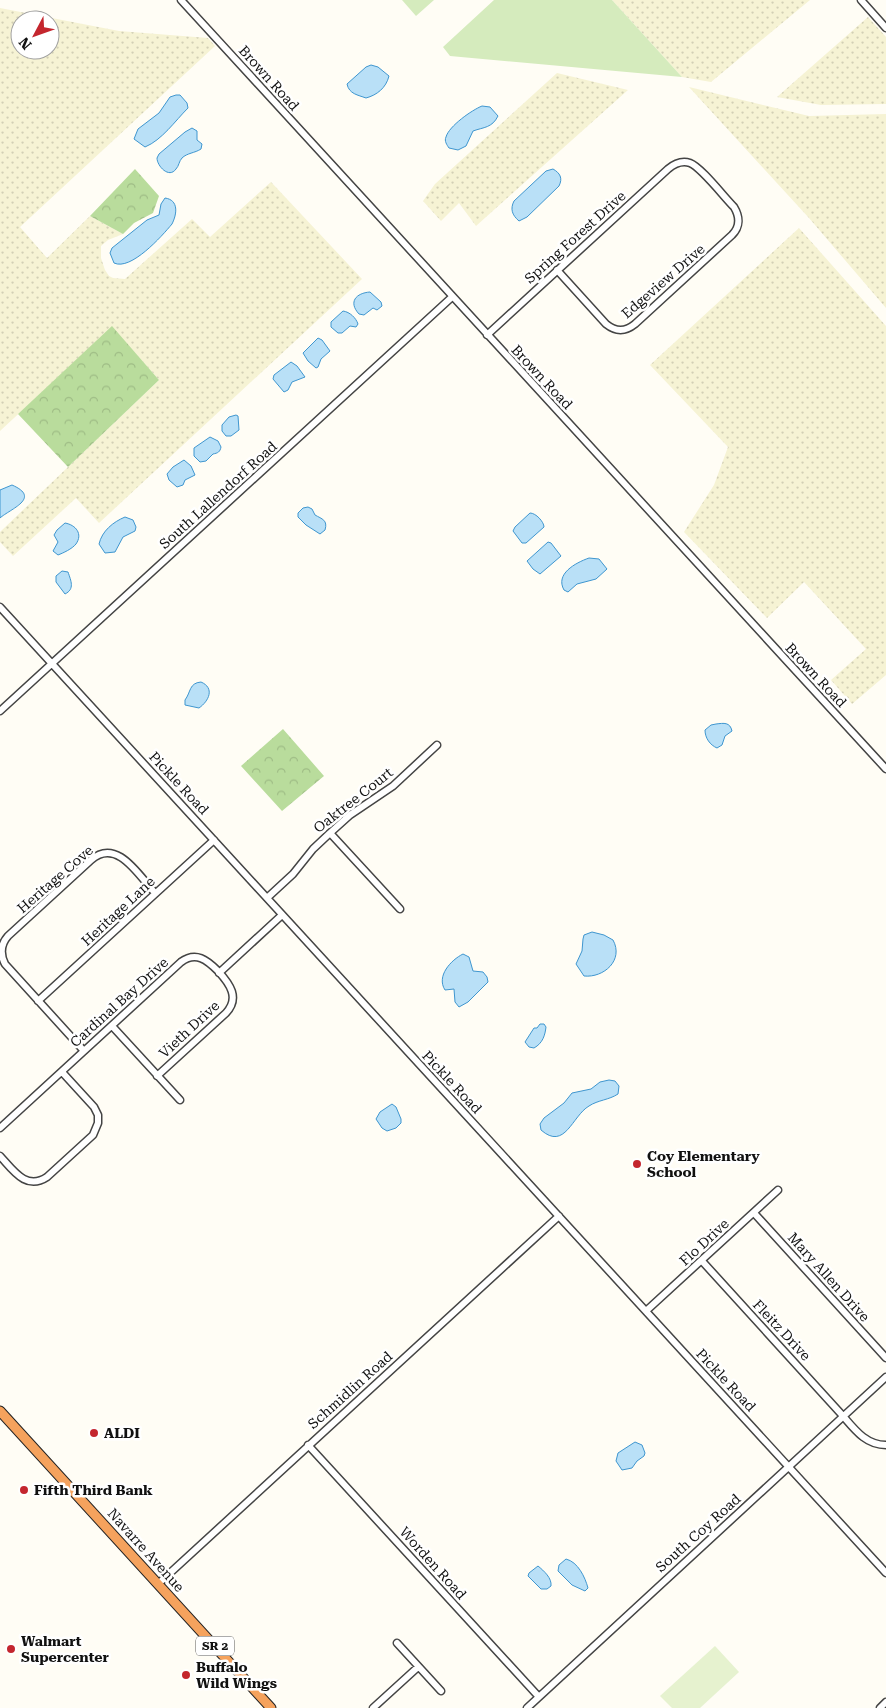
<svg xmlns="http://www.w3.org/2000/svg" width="886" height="1708" viewBox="0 0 886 1708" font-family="'Roboto Serif',serif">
	<defs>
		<pattern id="farmland-dots" width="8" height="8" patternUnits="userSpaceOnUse" patternTransform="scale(1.25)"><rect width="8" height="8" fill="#f6f3d4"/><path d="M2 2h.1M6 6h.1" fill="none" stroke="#d2cfb5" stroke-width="1.8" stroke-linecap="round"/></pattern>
		<pattern id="forest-crowns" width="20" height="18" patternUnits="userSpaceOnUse" patternTransform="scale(1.25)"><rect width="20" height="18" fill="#b9dc9c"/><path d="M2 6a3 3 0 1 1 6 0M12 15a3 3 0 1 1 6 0" fill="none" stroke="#9ebc85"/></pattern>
	</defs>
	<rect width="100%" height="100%" fill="#fffdf5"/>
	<path fill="url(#farmland-dots)" fill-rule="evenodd" d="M 612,0 L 810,0 L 711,82 L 682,77 Z
		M 0,8 L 119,31 L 208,38 L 215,46 L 20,227 L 47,258 L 90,216 L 123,234 L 108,240 L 101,246 L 101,258 L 105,270 L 109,276 L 113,278 L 125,279 L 192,219 L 210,237 L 271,182 L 362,279 L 99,523 L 76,498 L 13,556 L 0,542 L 0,532 L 159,380 L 112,327 L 0,431 ZM 20,20 L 50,20 L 50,50 L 20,50 Z
		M 868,17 L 886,37 L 886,104 L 821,105 L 777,97 Z
		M 557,73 L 628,90 L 476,226 L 459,203 L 441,221 L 423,201 L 435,184 Z
		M 689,87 L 809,116 L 886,114 L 886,308 L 809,218 Z
		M 799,228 L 886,326 L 886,675 L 852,704 L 831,680 L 866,649 L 804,582 L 767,618 L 684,532 L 714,485 L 728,447 L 650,365 Z"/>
	<path fill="#d5ebbd" d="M 402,0 L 434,0 L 416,16 Z
		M 494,0 L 612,0 L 682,77 L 450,56 L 443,47 Z"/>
	<path fill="url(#forest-crowns)" d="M 135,169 L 159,196 L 153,213 L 134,223 L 123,234 L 90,216 Z
		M 112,326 L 159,380 L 68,467 L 18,414 Z
		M 283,729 L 324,776 L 282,811 L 241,766 Z"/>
	<path fill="#e6f2cf" d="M 715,1646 L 739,1672 L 700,1708 L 672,1708 L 660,1696 Z"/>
	<path fill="#b9e0f7" stroke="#3f96cf" d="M 371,65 L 378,67 L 389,76 C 386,88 377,95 366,98 C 358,95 349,94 347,84 L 366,67 Z
		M 176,95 L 180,95 L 187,103 L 188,108 C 175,121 162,140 145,147 L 134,139 L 138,129 L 159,113 L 170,97 Z
		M 482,106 L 490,107 L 498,116 C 492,128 484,127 473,131 L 466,146 L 458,150 L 449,148 C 447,145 444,141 446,137 C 449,126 472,110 482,106 Z
		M 192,128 L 197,131 L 197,140 L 202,144 L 201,149 C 195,153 187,153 182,158 C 179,161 179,166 176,169 C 169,179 157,166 157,158 L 159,154 L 185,132 Z
		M 553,169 C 560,173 563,178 559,186 L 527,217 L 519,221 C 512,215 510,209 514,201 L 546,171 Z
		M 165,198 C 179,200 177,214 172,224 C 162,236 131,271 114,263 L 110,253 L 112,248 L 147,220 L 159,215 L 161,204 Z
		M 370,292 L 381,302 L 382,306 L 377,310 L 373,308 L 364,315 L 359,314 C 348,302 356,293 370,292 Z
		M 343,311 C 350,312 356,318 358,324 L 356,327 L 350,326 L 342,333 L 338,333 L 331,327 L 331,322 Z
		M 318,338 L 322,340 L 330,351 L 321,359 L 318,367 L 316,368 L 308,361 L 303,353 Z
		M 291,362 L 297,366 L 305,377 L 292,382 L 288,390 L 284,392 L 273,379 L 274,375 Z
		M 236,415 L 238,416 L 239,430 L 231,436 L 226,436 L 222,431 L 222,425 L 229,417 Z
		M 210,437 L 218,441 L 221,447 C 220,452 218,453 213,454 L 206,461 L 200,462 L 194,456 L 194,448 Z
		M 184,460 L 191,466 L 195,475 L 185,480 L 183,485 L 177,487 L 169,480 L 167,474 L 173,467 Z
		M 12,485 C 42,498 10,509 0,518 L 0,490 Z
		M 308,507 L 312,509 L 315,515 C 322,519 328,520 325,530 L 320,534 L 306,525 L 298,517 L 298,513 L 303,508 Z
		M 530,513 C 536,513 544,522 544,527 L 526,543 L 522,543 L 513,531 L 515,527 Z
		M 125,517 L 133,520 L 136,527 L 135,531 L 123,537 L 115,552 L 105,553 L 99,544 C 102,531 113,522 125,517 Z
		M 65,523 C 76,525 83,534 76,544 C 72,549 63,553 58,555 L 53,551 L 58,542 L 54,535 L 57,530 Z
		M 548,542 L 551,543 L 561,556 L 540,574 L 533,569 L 527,561 Z
		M 589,558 L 599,559 L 607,569 L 596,579 L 577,584 L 568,592 L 564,590 C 555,574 575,563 589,558 Z
		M 62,571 L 68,572 C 71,581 75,589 65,594 L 56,582 L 56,576 Z
		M 201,682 C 215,688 209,701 199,708 L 185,705 L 185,700 C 191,692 189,683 201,682 Z
		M 716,724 C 724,723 730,722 732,731 L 725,736 L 722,745 L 717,748 C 710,745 705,738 705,730 L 711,725 Z
		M 592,932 L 604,935 L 613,940 C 624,960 604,978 584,976 L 576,964 L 582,951 L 583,939 L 584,935 Z
		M 463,954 L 469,957 L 473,971 L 483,972 L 487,977 L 488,982 L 468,1002 L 459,1007 L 455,1002 L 454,989 L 445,990 C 436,976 451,960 463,954 Z
		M 540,1024 L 544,1024 L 546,1027 C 545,1035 543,1043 534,1048 L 529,1047 L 525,1042 L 534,1028 L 537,1028 Z
		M 609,1080 L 615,1081 L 619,1086 L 618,1094 C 609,1100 598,1100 589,1106 C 572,1116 565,1151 541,1130 L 540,1124 L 544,1118 L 564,1103 L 572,1093 L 591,1089 L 600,1082 Z
		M 392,1104 L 396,1107 L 401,1119 L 401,1123 L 396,1128 L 387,1131 L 382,1128 L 376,1119 L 380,1112 Z
		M 635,1442 L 642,1445 L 645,1453 L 644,1456 L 637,1461 L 632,1468 L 622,1470 L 616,1461 L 618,1453 Z
		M 566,1559 C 578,1562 585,1577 588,1588 L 585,1591 L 572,1585 L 558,1571 L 559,1565 Z
		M 538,1566 C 544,1571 552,1578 551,1586 L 547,1589 L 541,1589 L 528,1576 L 529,1573 Z"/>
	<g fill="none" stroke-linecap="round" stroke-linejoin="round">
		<defs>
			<path id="minor" d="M 181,0 L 886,769
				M 861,0 L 886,28
				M 487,335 L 668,169 C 674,164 681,160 690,163 C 701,167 724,197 734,207 C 740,217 740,227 732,235 L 635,324 C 625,332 616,332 606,324 L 557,270
				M 0,607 L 886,1573
				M 0,711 L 452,297
				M 330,833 L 400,909
				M 267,898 L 293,874 L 313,849 L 330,833 L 350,815 L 393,786 L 437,745
				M 219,973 L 282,915
				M 38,1001 L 214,840
				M 112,1026 L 180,1100
				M 84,1051 L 5,964 C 0,954 0,945 8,936 L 91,860 C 117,837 139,876 155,893
				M 0,1128 L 181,962 C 196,951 207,960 218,971 C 230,984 240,998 226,1013 L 157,1076
				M 0,1156 C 13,1170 26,1191 47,1177 L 93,1135 L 98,1123 L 98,1115 L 94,1107 L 62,1072
				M 754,1213 L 886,1358
				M 702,1261 L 843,1416
				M 646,1311 L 778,1190
				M 843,1416 C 855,1430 866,1445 886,1445
				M 308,1445 L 539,1697
				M 158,1584 L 559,1216
				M 397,1643 L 441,1691
				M 373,1708 L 418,1667
				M 527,1708 L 886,1377
				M 880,1708 L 886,1702"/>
			<path id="highway" d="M 0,1411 L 271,1708"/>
		</defs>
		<use href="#minor" stroke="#444" stroke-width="9"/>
		<use href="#highway" stroke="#222" stroke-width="11"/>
		<use href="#minor" stroke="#fff" stroke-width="6"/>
		<use href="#highway" stroke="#f5a25d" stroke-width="9"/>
	</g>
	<g fill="#c4262e" stroke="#fff" stroke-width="2">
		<circle cx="637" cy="1164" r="5"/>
		<circle cx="94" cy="1433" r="5"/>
		<circle cx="24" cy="1490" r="5"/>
		<circle cx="11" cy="1649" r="5"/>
		<circle cx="186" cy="1675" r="5"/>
	</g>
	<g text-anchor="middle" stroke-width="5" stroke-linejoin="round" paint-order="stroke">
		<rect fill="#fff" stroke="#585858" stroke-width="1" x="196" y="1636.5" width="38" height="19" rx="4"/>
		<g font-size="12" font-weight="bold" fill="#111">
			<text x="215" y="1650">SR 2</text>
		</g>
		<g font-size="14" fill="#111" stroke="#fff">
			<text transform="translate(269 78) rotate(48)" y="5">Brown Road</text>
			<text transform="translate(575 237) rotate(-42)" y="5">Spring Forest Drive</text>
			<text transform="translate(663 281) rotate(-41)" y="5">Edgeview Drive</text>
			<text transform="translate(542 377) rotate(47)" y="5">Brown Road</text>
			<text transform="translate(218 495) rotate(-42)" y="5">South Lallendorf Road</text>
			<text transform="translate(816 675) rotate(47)" y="5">Brown Road</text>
			<text transform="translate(179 783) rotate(47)" y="5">Pickle Road</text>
			<text transform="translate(353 800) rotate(-38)" y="5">Oaktree Court</text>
			<text transform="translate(55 879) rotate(-41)" y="5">Heritage Cove</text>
			<text transform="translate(118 911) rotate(-43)" y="5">Heritage Lane</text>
			<text transform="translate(119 1002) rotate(-42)" y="5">Cardinal Bay Drive</text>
			<text transform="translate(189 1029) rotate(-43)" y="5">Vieth Drive</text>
			<text transform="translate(452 1082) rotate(47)" y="5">Pickle Road</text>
			<text transform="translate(704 1242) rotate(-43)" y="5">Flo Drive</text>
			<text transform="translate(829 1277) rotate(48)" y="5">Mary Allen Drive</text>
			<text transform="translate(782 1330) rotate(47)" y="5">Fleitz Drive</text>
			<text transform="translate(726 1380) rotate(47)" y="5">Pickle Road</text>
			<text transform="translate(350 1390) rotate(-42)" y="5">Schmidlin Road</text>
			<text transform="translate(698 1533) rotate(-42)" y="5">South Coy Road</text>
			<text transform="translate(146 1550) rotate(48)" y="5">Navarre Avenue</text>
			<text transform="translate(433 1563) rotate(48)" y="5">Worden Road</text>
		</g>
		<g font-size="14" font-weight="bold" fill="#111" stroke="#fff" text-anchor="start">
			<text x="647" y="1161">Coy Elementary<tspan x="647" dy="16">School</tspan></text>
			<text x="104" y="1438">ALDI</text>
			<text x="34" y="1495">Fifth Third Bank</text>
			<text x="21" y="1646">Walmart<tspan x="21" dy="16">Supercenter</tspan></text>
			<text x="196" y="1672">Buffalo<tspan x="196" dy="16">Wild Wings</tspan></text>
		</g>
	</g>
	<g transform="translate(35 35) rotate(229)"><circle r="24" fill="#ffffff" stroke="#a0a0a0"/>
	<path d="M0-4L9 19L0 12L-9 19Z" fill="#c4262e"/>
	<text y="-8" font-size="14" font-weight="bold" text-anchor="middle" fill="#111111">N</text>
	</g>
</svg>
